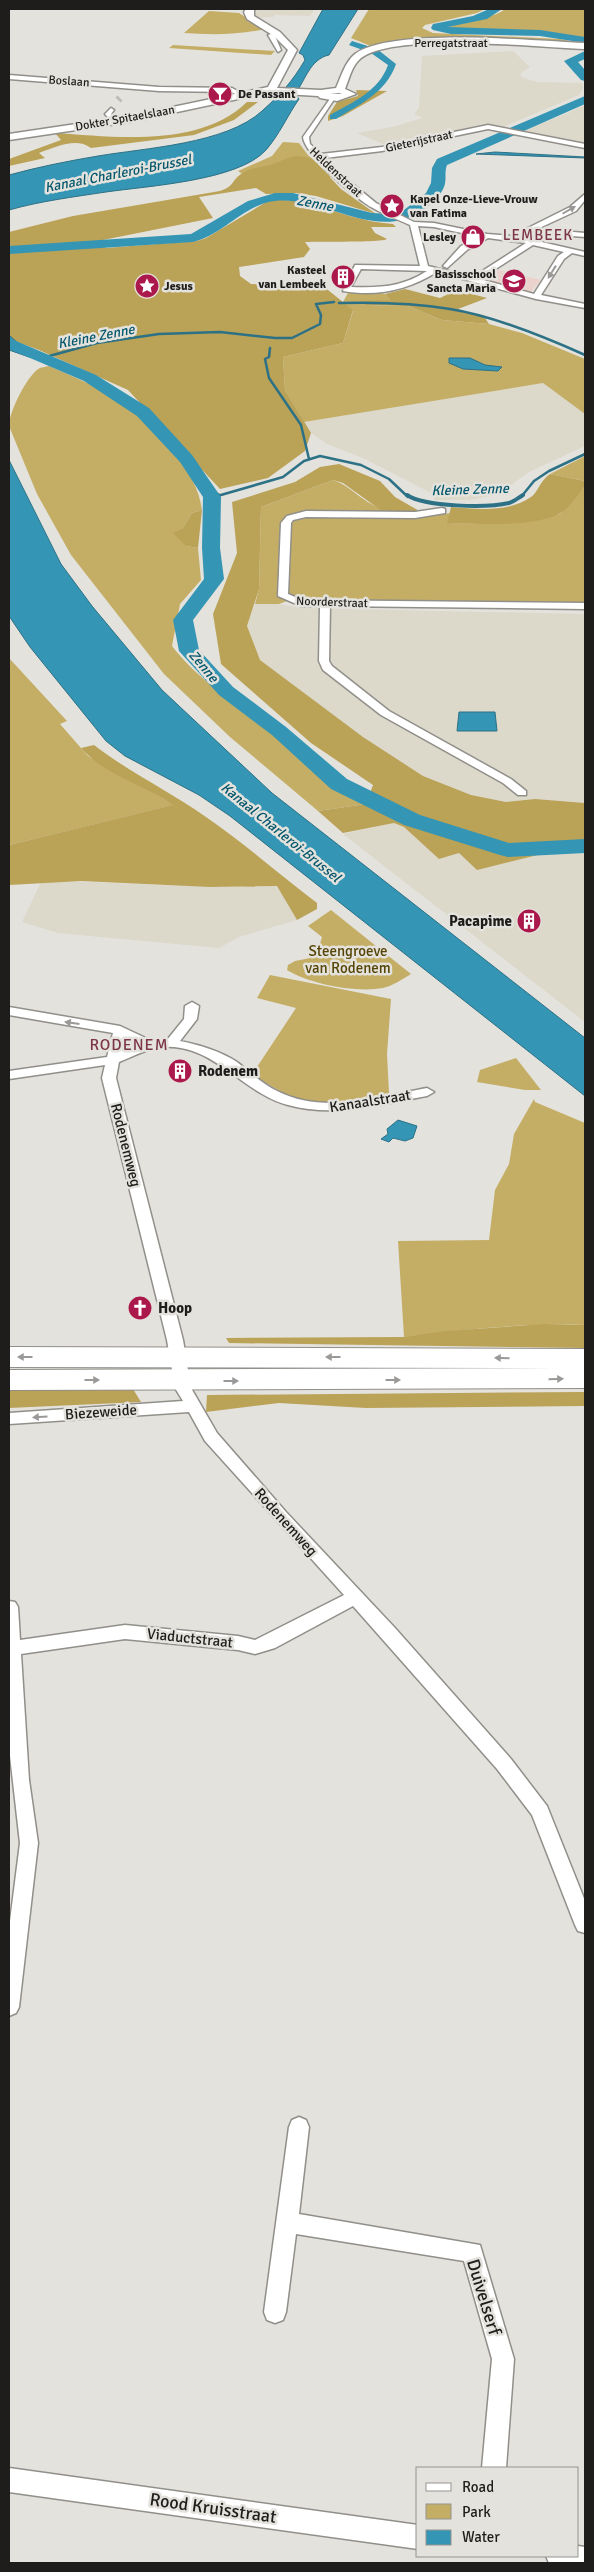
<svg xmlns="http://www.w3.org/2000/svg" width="594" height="2572" viewBox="0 0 594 2572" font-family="Signika,sans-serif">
	<rect width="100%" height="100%" fill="#e4e2dc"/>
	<path fill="#dcd8ca" d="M 253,9 L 315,9 L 310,16 L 275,15 L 273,17 L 256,18 L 251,13 Z
		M 513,51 L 530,67 L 522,72 L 520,75 L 524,78 L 537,82 L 582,83 L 583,88 L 579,95 L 503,127 L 483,124 L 388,146 L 357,133 L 392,127 L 423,118 L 414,114 L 419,108 L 422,56 Z
		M 585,105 L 585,145 L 522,131 L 568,113 Z
		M 543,383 L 585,414 L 585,446 L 529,472 L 515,482 L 504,493 L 470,500 L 434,500 L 435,495 L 365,459 L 327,444 L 311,433 L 304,422 Z
		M 255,604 L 279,604 L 301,608 L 585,614 L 585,803 L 535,799 L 506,802 L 471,795 L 423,776 L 363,737 L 260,660 L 247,626 Z
		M 394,823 L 404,827 L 439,859 L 459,853 L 477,869 L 550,852 L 585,851 L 585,1022 L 343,834 Z
		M 42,880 L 210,887 L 277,886 L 297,920 L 239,937 L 219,948 L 58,933 L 22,922 Z"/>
	<path fill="#ecd2cd" d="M 491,268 L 541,280 L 530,293 L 482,279 Z"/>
	<path fill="#c4ae66" d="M 369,9 L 485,9 L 477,13 L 425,25 L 422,28 L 433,33 L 560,39 L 580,44 L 431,39 L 373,47 L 351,38 Z
		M 505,9 L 585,9 L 585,38 L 543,31 L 469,30 L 449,27 C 464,15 489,22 505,9 Z
		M 209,11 L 239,13 L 265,29 C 239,35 211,35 184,33 Z
		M 173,45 L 275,51 L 271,55 L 169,48 Z
		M 283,142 L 299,143 L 308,155 L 331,177 L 262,188 L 238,171 L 272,156 Z
		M 366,290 L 385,294 L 392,300 L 366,305 L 408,306 L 442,320 L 489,324 L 522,333 L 585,359 L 585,414 L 543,383 L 304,422 L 285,390 L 283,357 L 343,343 L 353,311 L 343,302 L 349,291 Z
		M 49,366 C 85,382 127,398 155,427 C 163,435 169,446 176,455 C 189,472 199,488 202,510 L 192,513 L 182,529 L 186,546 L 198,548 L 201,580 L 180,604 L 172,646 C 201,684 243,706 279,737 C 309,764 328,786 366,804 L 318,811 L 230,737 L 164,674 L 71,555 L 37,494 L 9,426 C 9,412 26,378 38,369 C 41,367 46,367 49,366 Z
		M 585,456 L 585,481 L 550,474 Z
		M 333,480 C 345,484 352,491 362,498 C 394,520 413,520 450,513 L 448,524 L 513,523 L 560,514 L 585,486 L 585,603 L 303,600 L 295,598 L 279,604 L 255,604 L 259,589 L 261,507 Z
		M 9,658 L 67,721 L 60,724 L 88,756 L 174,805 L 9,845 Z
		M 331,910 L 411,974 C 403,979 392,986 383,988 C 356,993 309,984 287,970 L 288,965 L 295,961 L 320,956 L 319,947 L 322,937 L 308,926 Z
		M 270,975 L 391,999 L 387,1054 L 389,1093 L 341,1103 L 296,1101 L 250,1073 L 257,1067 L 296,1008 L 257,998 Z
		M 516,1058 L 541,1090 L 525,1090 L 477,1082 L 480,1070 Z
		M 534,1099 L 535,1102 L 585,1123 L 585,1325 C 524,1323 464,1329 404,1337 L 398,1241 L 489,1240 L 495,1190 L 509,1164 L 514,1134 Z"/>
	<path fill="#baa257" d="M 356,90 L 387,91 L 343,116 L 328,121 L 328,116 L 337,102 L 358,96 Z
		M 247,102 L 258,102 L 234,120 L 194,135 L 91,148 C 76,137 56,147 39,153 L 45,158 L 9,166 L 9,159 L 61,140 L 55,133 C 115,137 200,148 247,102 Z
		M 295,156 L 312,158 L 341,189 L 376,214 L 316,196 L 296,193 L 266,194 L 256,188 L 199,197 L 213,218 L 98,241 L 106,248 L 197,241 L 206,238 L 268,201 C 302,196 330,212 362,219 C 373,222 383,223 393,224 L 396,227 L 371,227 L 375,233 L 387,239 C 380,243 319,241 305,242 L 310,249 L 304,257 L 239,267 L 240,276 L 251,284 L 323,286 L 353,310 L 343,343 L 283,357 L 285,390 L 311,433 L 305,451 L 268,478 L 220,489 L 128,390 L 39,350 L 9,339 L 9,232 L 73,216 L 220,191 C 236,185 230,182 241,174 C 252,166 264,168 276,163 C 283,160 287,158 295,156 Z
		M 405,289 L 440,298 L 457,290 L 487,298 L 458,309 L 485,318 L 489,324 L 442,320 L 408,306 L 366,305 L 364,301 L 391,300 L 385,294 Z
		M 339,464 L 380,481 L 395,497 L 421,512 L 382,511 L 343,483 L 333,480 L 261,507 L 259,589 L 247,626 L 260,660 L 363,737 L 423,776 L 471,795 L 506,802 L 535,799 L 585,803 L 585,851 L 550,852 L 477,870 L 459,853 L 439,859 L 404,827 L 394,823 L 343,833 L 318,811 L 366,804 L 373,785 L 311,743 L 221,664 L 213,614 L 237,553 L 232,502 L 295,482 L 320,467 Z
		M 550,474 L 585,481 L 585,486 C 578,494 569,509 559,514 C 530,528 479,523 447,524 L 451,507 C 477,509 508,513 531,497 C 538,492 539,482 550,474 Z
		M 202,510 L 198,548 L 186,546 L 173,533 L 182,529 L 192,513 Z
		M 94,745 C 129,772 169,791 206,817 C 244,843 280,875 317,903 L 317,909 L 297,920 L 277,886 L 210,887 L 81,881 L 9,885 L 9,845 L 173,805 C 144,785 105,775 81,748 Z
		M 544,1324 L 585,1325 L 585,1348 L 229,1343 L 226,1338 L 403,1337 L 446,1331 Z
		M 133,1389 L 141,1402 L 9,1408 L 9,1390 Z
		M 585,1392 L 585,1406 L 366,1408 L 279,1403 L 206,1412 L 207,1395 Z"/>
	<path fill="#3495b4" stroke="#2d7186" d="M 323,9 L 358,9 L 329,55 C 310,59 305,81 295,94 L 299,99 C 288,115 279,135 266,150 C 238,181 147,186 106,192 C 73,197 41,201 9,210 L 9,175 C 38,167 68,161 98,156 C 145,148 226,144 262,111 C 281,94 292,82 305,60 L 303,55 L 299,53 Z
		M 495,152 L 585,157 L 585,158 L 476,154 Z
		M 9,335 L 21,346 L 44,354 L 29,357 L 9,350 Z
		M 449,358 L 470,358 L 485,365 L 502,367 L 498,371 L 463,369 L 449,363 Z
		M 9,460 L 61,564 L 92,606 L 162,690 L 272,793 L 585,1038 L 585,1096 L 230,816 L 199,795 L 125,756 L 106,741 L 30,647 L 9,616 Z
		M 459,712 L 495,712 L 497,731 L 457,731 Z
		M 398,1120 L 417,1126 L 413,1138 L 405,1141 L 393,1138 L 389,1142 L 381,1139 L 388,1134 L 387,1129 Z"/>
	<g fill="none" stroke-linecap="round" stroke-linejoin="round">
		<path stroke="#2d7186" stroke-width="2.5" d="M 339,303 C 376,302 414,303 450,309 C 494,316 545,337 585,355
			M 270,348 L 269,357 L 265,359 L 269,378 L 301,425 L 309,459
			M 42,358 L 97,343 L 159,334 L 220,332 L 275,338 L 292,338 L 320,324 L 321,315 L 316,304 L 334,302
			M 214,497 L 283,477 L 304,461 L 320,456 L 361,465 L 389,479 L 408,497
			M 521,497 L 534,481 L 549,471 L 585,454"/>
		<path stroke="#2d7186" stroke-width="4" d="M 407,495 C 425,507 487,508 509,503 C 513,502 518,498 523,495
			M 212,497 L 218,495"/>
		<path fill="#3495b4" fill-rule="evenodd" d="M 352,41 L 377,49 L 396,64 C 386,93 360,104 336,119 L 330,119 L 330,115 C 353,102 379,91 388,65 L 371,53 L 349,45 Z"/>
		<path fill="#3495b4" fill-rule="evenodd" d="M 489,9 L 502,9 L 487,19 L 448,27 L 540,30 L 585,37 L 585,43 L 540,36 L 451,34 L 433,30 L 431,28 L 433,24 L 473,16 Z
			M 585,51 L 585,59 L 578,62 L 585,70 L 585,81 L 581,80 L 564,61 Z
			M 585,96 L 585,104 L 447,165 C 444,172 447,180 444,187 C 440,197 431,204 423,210 C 376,243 325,196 275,201 C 245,204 223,235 193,242 L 9,254 L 9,246 L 191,234 L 248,201 L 275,193 L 293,193 L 372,213 L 391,214 L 404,210 L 426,193 L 431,183 L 432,168 L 437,159 Z
			M 9,338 L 96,375 L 149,408 L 192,455 L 221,497 L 220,548 L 224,579 L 193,620 L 199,650 L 233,687 L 286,727 L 347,779 L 420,815 L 509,843 L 585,839 L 585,853 L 508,857 L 500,855 L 404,825 L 331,789 L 272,735 L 219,695 L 179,651 L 173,620 L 204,579 L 202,548 L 203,497 L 180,462 L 137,416 L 84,381 L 9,349 Z"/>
		<path stroke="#bcbbb5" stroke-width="7" stroke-dasharray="7 3" stroke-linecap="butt" d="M 118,100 L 120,98"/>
		<defs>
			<path id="street" d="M 277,32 L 280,34 L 275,36 L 281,50 L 278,52 L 268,35 Z
				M 9,75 L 159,87 L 232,88 L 243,94 L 240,96 L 231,92 L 159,91 L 9,79 Z
				M 332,96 L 335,98 L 309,137 L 310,144 L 321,154 L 382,147 L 488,125 L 585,144 L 585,148 L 488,129 L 382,151 L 325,158 L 343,176 L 376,203 L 414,222 L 434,223 L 487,234 L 512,236 L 570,207 L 585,194 L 585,200 L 576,211 L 520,237 L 585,252 L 585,256 L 572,253 L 564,259 L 541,295 L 585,304 L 585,308 L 536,299 L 437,272 C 408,290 377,297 343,291 L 355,265 L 420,266 L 410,225 C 397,219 383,214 371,207 C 353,196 305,155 303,137 ZM 418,226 L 434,227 L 480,237 L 461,246 L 443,266 L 447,268 L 467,250 L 488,238 L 526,243 L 473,277 L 428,266 ZM 533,245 L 564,252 L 558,256 L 534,294 L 480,279 ZM 361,269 L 427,271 C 402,287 380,288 351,287 Z
				M 111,108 L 114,110 L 111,114 L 116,122 L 112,122 L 105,114 Z
				M 562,231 L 585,233 L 585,237 L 559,235 L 558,233 Z
				M 442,508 L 445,509 L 445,513 L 415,518 L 306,517 L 293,520 L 291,523 L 288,594 L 302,600 L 585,603 L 585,609 L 330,606 L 329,661 L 332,666 L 389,711 L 511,779 L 526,791 L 526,795 L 518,795 L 503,783 L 381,715 L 323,670 L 319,661 L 320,606 L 301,606 L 278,596 L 281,523 L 287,516 L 306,511 L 415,512 Z
				M 192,1002 L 199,1006 L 197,1019 L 180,1041 C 200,1045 220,1051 237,1062 C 250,1072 262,1084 277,1091 C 324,1115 378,1097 427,1088 L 434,1092 L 427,1096 C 381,1104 335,1118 288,1105 C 241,1093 210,1038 155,1048 C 143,1051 131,1057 119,1062 L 116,1078 L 183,1340 L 191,1388 L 217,1433 L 286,1512 L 395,1628 L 511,1759 L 547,1806 L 585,1901 L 585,1933 L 578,1931 L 575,1925 L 532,1815 L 497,1769 L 353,1606 L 275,1648 L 255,1654 L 238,1650 L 125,1639 L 21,1654 L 29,1780 L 38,1843 L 19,2007 L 16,2013 L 9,2016 L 9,1929 L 20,1843 L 9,1747 L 9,1601 L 15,1602 L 18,1607 L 20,1640 L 125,1625 L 238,1636 L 255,1640 L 344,1595 L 205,1441 L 189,1412 L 9,1424 L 9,1413 L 183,1401 L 175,1388 L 167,1340 L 102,1078 L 105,1065 L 9,1079 L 9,1071 L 107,1057 L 113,1033 L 9,1015 L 9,1007 L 120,1026 L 152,1041 L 167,1040 L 184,1019 L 185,1006 ZM 125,1038 L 139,1045 L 122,1051 Z
				M 299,2117 L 306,2120 L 309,2127 L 299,2214 L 480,2245 L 514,2359 L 506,2468 L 482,2468 L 492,2359 L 464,2261 L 296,2234 L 286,2312 L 283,2320 L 275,2323 L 267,2320 L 264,2312 L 289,2127 L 292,2120 Z
				M 9,2468 L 418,2525 L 418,2549 L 9,2492 Z
				M 578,2546 L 585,2547 L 585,2563 L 549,2563 L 546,2556 L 578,2556 Z"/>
			<path id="secondary" d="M 246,9 L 254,9 L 254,16 L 280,32 L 297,50 L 277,88 L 321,90 L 336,88 C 341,77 345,62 355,54 C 391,27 536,41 585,43 L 585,49 C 538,47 395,32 361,58 C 352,65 349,79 345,89 L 356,94 L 337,101 L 320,98 L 318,96 L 267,93 L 130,122 L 9,140 L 9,134 L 130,116 L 268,87 L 288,50 L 274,36 L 247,19 L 244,12 ZM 339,93 L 342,94 L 330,94 Z"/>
			<path id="highway" d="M 9,1347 L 585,1349 L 585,1388 L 9,1390 L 9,1370 L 556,1368 L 9,1367 Z"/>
		</defs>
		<use href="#street" stroke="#918f8a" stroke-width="3"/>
		<use href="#secondary" stroke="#918f8a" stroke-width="3"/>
		<use href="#highway" stroke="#918f8a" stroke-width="2"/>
		<use href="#street" fill="#fff" fill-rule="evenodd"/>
		<use href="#secondary" fill="#fff" fill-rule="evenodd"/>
		<use href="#highway" fill="#fff" fill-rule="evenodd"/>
	</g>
	<defs><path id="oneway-solid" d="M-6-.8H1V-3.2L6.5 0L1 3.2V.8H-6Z" transform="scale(1.25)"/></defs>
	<g fill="#9a9998">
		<use href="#oneway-solid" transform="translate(569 210) rotate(-30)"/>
		<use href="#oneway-solid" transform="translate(552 272) rotate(122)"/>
		<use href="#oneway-solid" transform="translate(72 1023) rotate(-172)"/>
		<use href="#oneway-solid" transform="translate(25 1357) rotate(180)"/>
		<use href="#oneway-solid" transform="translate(333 1357) rotate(180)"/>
		<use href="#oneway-solid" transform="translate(502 1358) rotate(-179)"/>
		<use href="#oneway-solid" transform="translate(556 1379) rotate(-1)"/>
		<use href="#oneway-solid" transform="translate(92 1380)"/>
		<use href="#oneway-solid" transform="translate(393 1380)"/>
		<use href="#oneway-solid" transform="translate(231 1381)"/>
		<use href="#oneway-solid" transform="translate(40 1417) rotate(176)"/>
	</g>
	<defs>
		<symbol id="bar-disc" viewBox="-11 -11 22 22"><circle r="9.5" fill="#ab184b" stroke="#e4e2dc"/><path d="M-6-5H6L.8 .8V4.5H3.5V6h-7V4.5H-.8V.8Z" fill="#fff"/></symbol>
		<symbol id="sight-disc" viewBox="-11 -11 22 22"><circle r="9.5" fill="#ab184b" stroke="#e4e2dc"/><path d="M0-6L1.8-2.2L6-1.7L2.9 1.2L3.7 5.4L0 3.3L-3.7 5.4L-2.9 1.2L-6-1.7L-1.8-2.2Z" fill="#fff"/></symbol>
		<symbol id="shop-disc" viewBox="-11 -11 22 22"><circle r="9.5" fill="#ab184b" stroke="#e4e2dc"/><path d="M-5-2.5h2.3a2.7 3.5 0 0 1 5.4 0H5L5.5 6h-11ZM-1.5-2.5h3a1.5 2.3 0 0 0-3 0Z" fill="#fff"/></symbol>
		<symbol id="building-disc" viewBox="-11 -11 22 22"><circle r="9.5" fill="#ab184b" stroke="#e4e2dc"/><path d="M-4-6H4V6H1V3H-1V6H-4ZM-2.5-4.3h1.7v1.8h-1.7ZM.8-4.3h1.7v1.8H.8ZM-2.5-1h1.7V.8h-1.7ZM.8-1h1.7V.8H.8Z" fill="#fff"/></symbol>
		<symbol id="school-disc" viewBox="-11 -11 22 22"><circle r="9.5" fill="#ab184b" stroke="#e4e2dc"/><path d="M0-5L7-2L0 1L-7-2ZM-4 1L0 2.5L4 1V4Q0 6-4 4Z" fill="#fff"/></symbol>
		<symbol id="church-disc" viewBox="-11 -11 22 22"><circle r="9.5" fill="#ab184b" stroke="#e4e2dc"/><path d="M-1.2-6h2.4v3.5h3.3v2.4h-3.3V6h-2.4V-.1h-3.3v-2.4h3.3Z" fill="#fff"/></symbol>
	</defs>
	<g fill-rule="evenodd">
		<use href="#bar-disc" x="206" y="80" width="28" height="28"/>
		<use href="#sight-disc" x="378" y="192" width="28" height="28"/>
		<use href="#shop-disc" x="459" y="223" width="28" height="28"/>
		<use href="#building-disc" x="329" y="263" width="28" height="28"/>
		<use href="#school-disc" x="500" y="267" width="28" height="28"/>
		<use href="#sight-disc" x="133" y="272" width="28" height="28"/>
		<use href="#building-disc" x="515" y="907" width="28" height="28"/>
		<use href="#building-disc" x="166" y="1057" width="28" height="28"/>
		<use href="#church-disc" x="126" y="1294" width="28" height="28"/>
	</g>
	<g text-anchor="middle" stroke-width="5" stroke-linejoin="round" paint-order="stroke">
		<g font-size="12" fill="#1e1d1b" stroke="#e4e2dc">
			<text x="451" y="47">Perregatstraat</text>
			<text transform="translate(69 81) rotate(4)" y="4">Boslaan</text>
			<text transform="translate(125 118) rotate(-10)" y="4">Dokter Spitaelslaan</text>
			<text transform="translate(419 141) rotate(-12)" y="4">Gieterijstraat</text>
			<text transform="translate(336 172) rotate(43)" y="4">Heldenstraat</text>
			<text transform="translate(332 602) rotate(2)" y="4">Noorderstraat</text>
		</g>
		<g font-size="12" font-weight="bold" fill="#1e1d1b" stroke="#e4e2dc" text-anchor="start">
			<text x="238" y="98">De Passant</text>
			<text x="410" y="203">Kapel Onze-Lieve-Vrouw<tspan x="410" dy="14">van Fatima</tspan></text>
			<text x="456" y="241" text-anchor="end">Lesley</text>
			<text x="326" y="274" text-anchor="end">Kasteel<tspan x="326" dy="14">van Lembeek</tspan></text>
			<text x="496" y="278" text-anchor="end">Basisschool<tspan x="496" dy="14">Sancta Maria</tspan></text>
			<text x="164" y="290">Jesus</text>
		</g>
		<g font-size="14" font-style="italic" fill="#04576d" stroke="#e4e2dc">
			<text transform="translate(118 173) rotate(-11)" y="5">Kanaal Charleroi-Brussel</text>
			<text transform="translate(315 203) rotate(11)" y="5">Zenne</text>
			<text transform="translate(96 336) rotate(-11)" y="5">Kleine Zenne</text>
			<text transform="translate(470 489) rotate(-2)" y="5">Kleine Zenne</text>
			<text transform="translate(204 666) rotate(50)" y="5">Zenne</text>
			<text transform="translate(281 832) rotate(39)" y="5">Kanaal Charleroi-Brussel</text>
		</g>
		<g font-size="15" letter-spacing="1" fill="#7c3545" stroke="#e4e2dc">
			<text x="538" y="240">LEMBEEK</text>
		</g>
		<g font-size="15" font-weight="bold" fill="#1e1d1b" stroke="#e4e2dc" text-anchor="start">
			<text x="512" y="926" text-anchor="end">Pacapime</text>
			<text x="198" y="1076">Rodenem</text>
			<text x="158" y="1313">Hoop</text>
		</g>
		<g font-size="15" fill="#554405" stroke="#e4e2dc">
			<text x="348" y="956">Steengroeve<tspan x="348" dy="17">van Rodenem</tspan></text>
		</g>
		<g font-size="15" fill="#1e1d1b" stroke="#e4e2dc">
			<text transform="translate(370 1101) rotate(-9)" y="5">Kanaalstraat</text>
			<text transform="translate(126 1145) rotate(76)" y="5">Rodenemweg</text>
			<text transform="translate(101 1412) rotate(-4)" y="5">Biezeweide</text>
			<text transform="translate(286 1522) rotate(48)" y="5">Rodenemweg</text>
			<text transform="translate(190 1638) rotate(6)" y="5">Viaductstraat</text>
		</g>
		<g font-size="16" letter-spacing="1" fill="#7c3545" stroke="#e4e2dc">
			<text x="129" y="1050">RODENEM</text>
		</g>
		<g font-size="18" fill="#1e1d1b" stroke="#e4e2dc">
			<text transform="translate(484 2297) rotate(73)" y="6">Duivelserf</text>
			<text transform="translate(213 2508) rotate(8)" y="6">Rood Kruisstraat</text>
		</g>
	</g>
	<rect width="594" height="2572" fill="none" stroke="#1e1d1b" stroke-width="20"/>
	<rect x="416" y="2467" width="162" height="90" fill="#e4e2dc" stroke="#95938f"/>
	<rect x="426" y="2483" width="25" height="8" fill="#ffffff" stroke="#95938f"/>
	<text x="462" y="2492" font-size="15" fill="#1e1d1b">Road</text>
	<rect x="426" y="2504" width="25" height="15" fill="#c4ae66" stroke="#95938f"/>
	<text x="462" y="2517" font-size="15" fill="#1e1d1b">Park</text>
	<rect x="426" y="2530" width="25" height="15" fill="#3495b4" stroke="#95938f"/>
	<text x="462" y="2542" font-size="15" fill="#1e1d1b">Water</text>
</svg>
